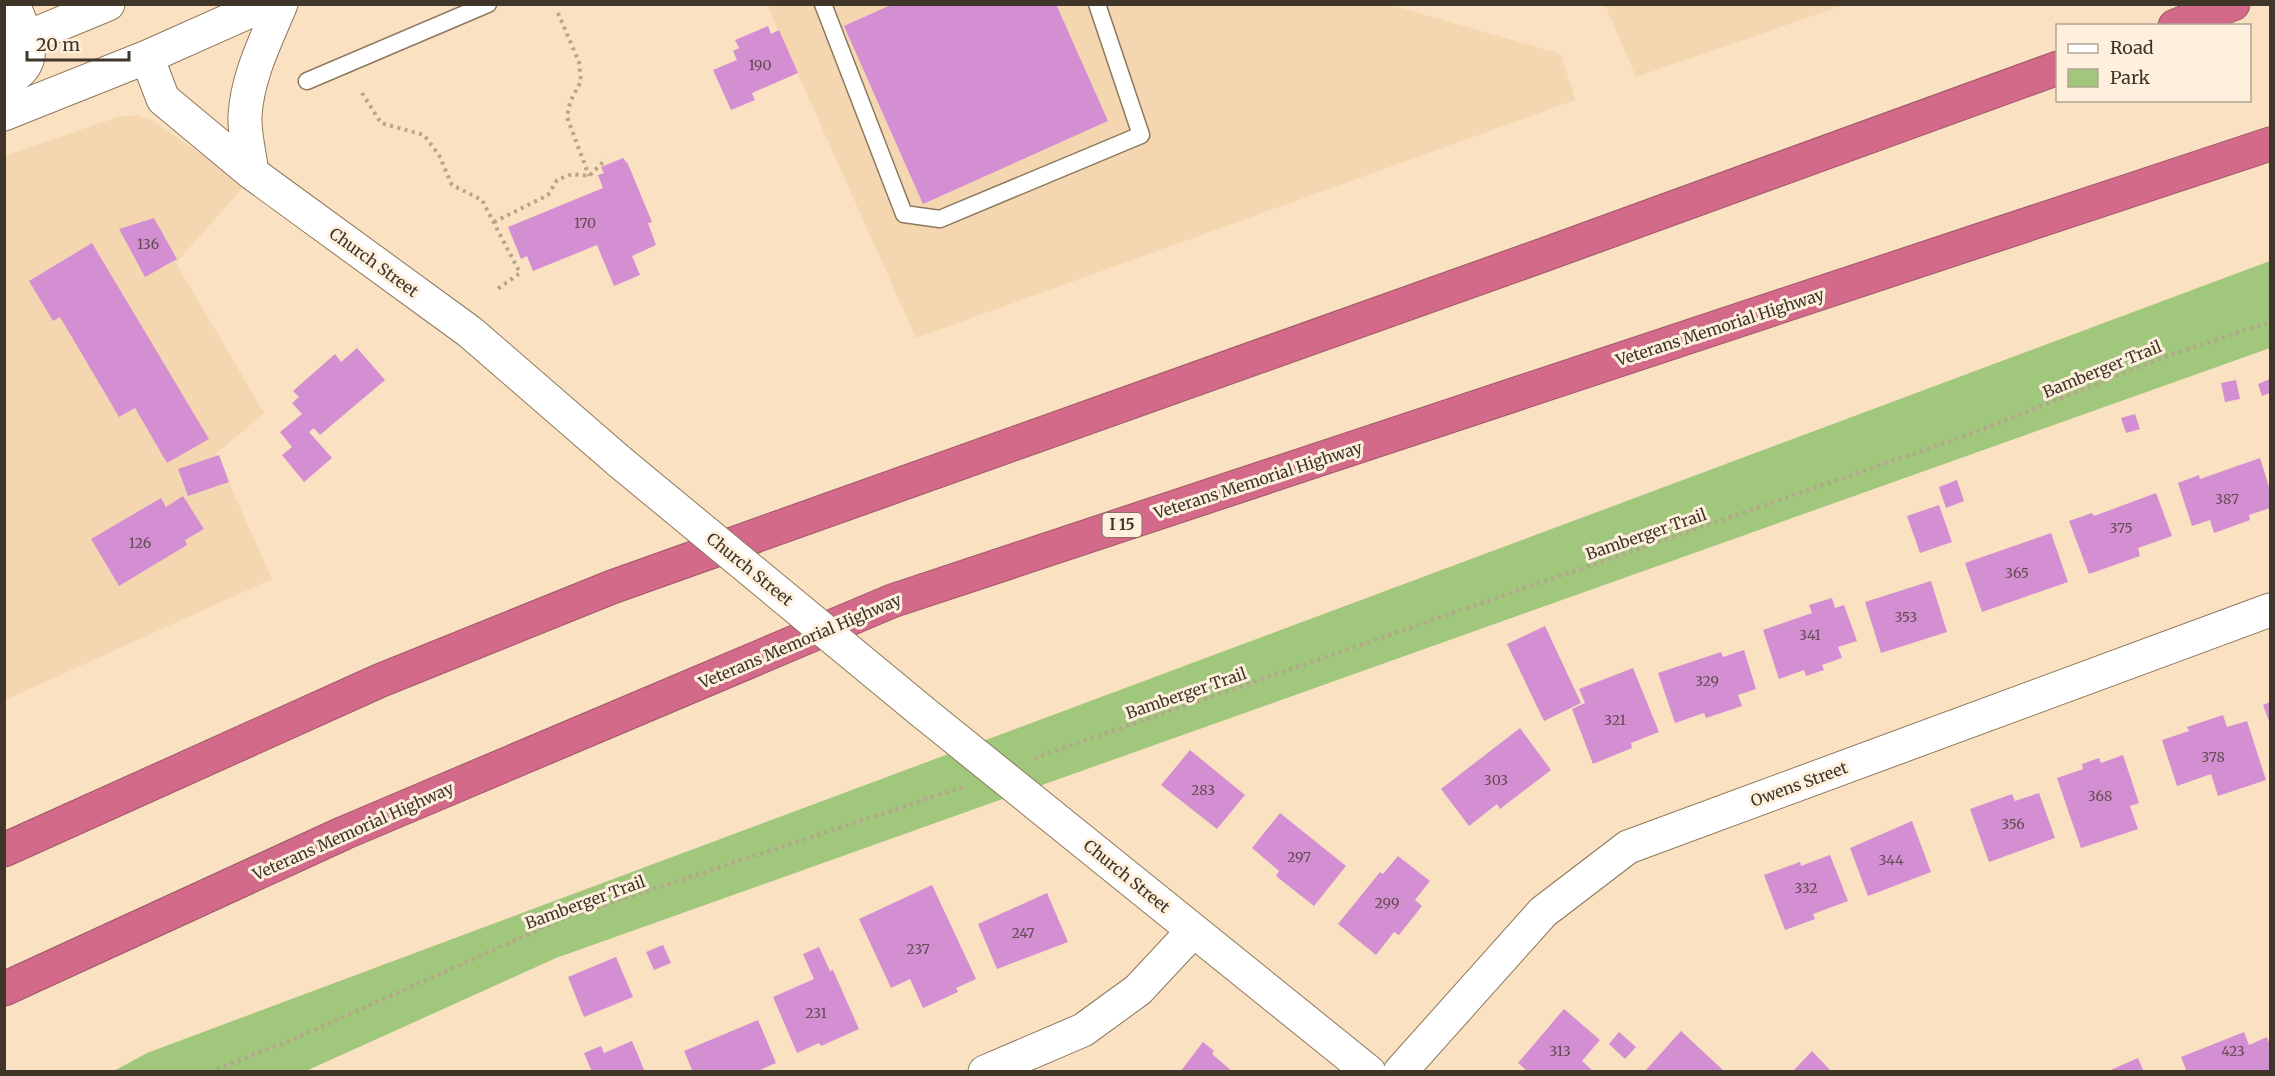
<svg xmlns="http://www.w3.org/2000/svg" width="2275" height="1076" viewBox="0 0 2275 1076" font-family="Merriweather,serif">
	<rect width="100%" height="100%" fill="#f9e1c1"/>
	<path fill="#f4d7b1" d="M 767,5 L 1391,5 L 1561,54 L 1575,100 L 916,338 Z
		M 1605,5 L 1844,5 L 1636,77 Z
		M 137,115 L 154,121 L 245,185 L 176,263 L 264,413 L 216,454 L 272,579 L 5,700 L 4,156 L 118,117 Z"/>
	<path fill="#a0c77c" d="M 2270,261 L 2270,348 L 556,958 L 306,1071 L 112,1072 L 147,1053 Z"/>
	<path fill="#d48fd2" d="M 893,4 L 1056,4 L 1108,121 L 923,204 L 844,26 Z
		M 768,26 L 771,34 L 779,30 L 798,73 L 752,93 L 755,100 L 731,110 L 713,70 L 737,60 L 733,51 L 739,48 L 735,40 Z
		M 623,158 L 628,164 L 652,222 L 648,223 L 656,245 L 632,256 L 640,275 L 614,286 L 597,245 L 533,271 L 527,256 L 521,259 L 508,227 L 603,188 L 598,175 L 604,173 L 601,167 Z
		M 154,218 L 177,259 L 145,277 L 119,229 Z
		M 92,243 L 209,439 L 167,463 L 135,408 L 119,417 L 60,317 L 53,321 L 29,281 Z
		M 357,348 L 385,380 L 320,435 L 314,428 L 309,432 L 332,458 L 304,482 L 282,455 L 292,447 L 280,432 L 302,414 L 292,403 L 299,397 L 293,391 L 335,354 L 341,362 Z
		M 2270,379 L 2270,393 L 2262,396 L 2258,384 Z
		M 2236,380 L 2240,399 L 2225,402 L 2221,383 Z
		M 2135,414 L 2140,429 L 2126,433 L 2121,418 Z
		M 219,455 L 229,482 L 188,496 L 178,469 Z
		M 2260,458 L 2270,490 L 2270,508 L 2249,515 L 2250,520 L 2214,533 L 2210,520 L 2192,526 L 2178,483 L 2199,475 L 2200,479 Z
		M 1957,480 L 1964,501 L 1946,508 L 1939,487 Z
		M 2156,493 L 2172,536 L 2138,548 L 2140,556 L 2089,574 L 2069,521 L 2092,513 L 2094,516 Z
		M 183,496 L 204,529 L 185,540 L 187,545 L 119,586 L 91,539 L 161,498 L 166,507 Z
		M 1939,505 L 1952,542 L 1920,553 L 1907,516 Z
		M 2051,533 L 2068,582 L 1982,612 L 1965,563 Z
		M 1931,581 L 1947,632 L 1881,653 L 1865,602 Z
		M 1832,598 L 1835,608 L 1844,605 L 1857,641 L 1838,647 L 1842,658 L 1822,665 L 1824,670 L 1806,676 L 1804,670 L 1779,679 L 1763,630 L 1812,613 L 1809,605 Z
		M 1545,626 L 1581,703 L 1544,721 L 1507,644 Z
		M 1744,650 L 1756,689 L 1738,695 L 1742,706 L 1706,718 L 1704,713 L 1675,723 L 1658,673 L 1721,652 L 1723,657 Z
		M 1633,668 L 1659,732 L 1631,743 L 1632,748 L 1593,764 L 1572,709 L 1585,703 L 1579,689 Z
		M 2270,702 L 2270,724 L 2263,705 Z
		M 2223,715 L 2227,727 L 2247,721 L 2266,780 L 2218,796 L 2211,774 L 2177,786 L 2162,740 L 2189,731 L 2187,727 Z
		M 1520,728 L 1551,770 L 1500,809 L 1497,804 L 1469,826 L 1441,789 Z
		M 1190,750 L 1245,795 L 1217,829 L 1161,785 Z
		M 2123,755 L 2139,803 L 2130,806 L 2138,829 L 2081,848 L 2057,778 L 2083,769 L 2082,764 L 2099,758 L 2101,763 Z
		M 2039,793 L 2055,838 L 1989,862 L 1970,809 L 2012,794 L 2015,801 Z
		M 1280,813 L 1346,866 L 1314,906 L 1276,876 L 1279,871 L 1252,848 Z
		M 1912,821 L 1931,872 L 1868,896 L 1850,848 Z
		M 1830,855 L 1848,901 L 1813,914 L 1815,919 L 1785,930 L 1764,875 L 1800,862 L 1801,866 Z
		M 1398,856 L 1430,881 L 1415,900 L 1422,906 L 1399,935 L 1394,932 L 1376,955 L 1338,924 L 1380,872 L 1383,874 Z
		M 932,885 L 976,979 L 956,988 L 958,992 L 923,1008 L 910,979 L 891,988 L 859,919 Z
		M 1047,893 L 1068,942 L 997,969 L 978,924 Z
		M 663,945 L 671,963 L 654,970 L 646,952 Z
		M 819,947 L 830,971 L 833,970 L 859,1029 L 821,1046 L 819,1043 L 797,1053 L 773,997 L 814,979 L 803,954 Z
		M 616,957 L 633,997 L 584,1017 L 568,977 Z
		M 1564,1009 L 1600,1040 L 1582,1061 L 1594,1072 L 1528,1072 L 1518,1063 Z
		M 758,1020 L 776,1063 L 755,1072 L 693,1072 L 684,1051 Z
		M 1681,1031 L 1725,1072 L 1648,1072 L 1646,1070 Z
		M 1619,1032 L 1636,1047 L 1625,1059 L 1609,1044 Z
		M 2244,1032 L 2249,1045 L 2267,1037 L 2270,1046 L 2270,1072 L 2187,1072 L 2181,1057 Z
		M 632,1041 L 645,1072 L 592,1072 L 584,1053 L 601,1046 L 604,1053 Z
		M 1203,1042 L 1214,1051 L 1212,1054 L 1233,1072 L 1180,1072 Z
		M 1812,1051 L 1832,1072 L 1792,1072 Z
		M 2138,1058 L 2144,1072 L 2106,1072 Z"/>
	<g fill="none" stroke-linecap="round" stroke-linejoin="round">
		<defs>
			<path id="lane" d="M 823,4 L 904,214 L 940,219 L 1141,135 L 1097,4
				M 307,81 L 488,4"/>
			<path id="street" d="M 13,4 L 27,38
				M 985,1072 L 1083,1030 L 1138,990 L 1193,931
				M 1400,1072 L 1543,912 L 1628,847 L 2270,610"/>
			<path id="secondary" d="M 4,47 L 108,4
				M 147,57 L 163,99 L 252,173 L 470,332 L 620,462
				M 4,80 C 25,73 32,59 27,38
				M 4,114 L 147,57 L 266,4
				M 252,173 C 250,155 244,134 245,116 C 247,77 266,40 281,4
				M 924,713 L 1369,1072"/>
			<path id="highway" d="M 2175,26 L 2233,4
				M 4,850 L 379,681 L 612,587 L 1546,254 L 2058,68
				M 4,989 L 344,833 L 892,601 L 2270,144"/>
		</defs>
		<use href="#lane" stroke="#8e785b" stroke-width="19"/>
		<use href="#street" stroke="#8e785b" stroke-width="35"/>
		<use href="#secondary" stroke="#8e785b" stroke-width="35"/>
		<use href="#highway" stroke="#9f5768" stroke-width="35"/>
		<path stroke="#b6a48b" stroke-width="4" stroke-dasharray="3 4.5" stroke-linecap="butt" d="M 558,13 L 579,62 L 581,81 L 570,102 L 567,117 L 589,176
			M 362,93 L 381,123 L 424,135 L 439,155 L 452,185 L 482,200 L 520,273 L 496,290
			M 494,222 L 548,195 L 557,180 L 572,174 L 589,176 L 606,159
			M 1034,758 L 1973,433 L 2167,356 L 2270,322
			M 210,1072 L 294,1039 L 563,919 L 963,787"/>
		<use href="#lane" stroke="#fff" stroke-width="16"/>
		<use href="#street" stroke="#fff" stroke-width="33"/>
		<use href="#secondary" stroke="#fff" stroke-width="33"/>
		<use href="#highway" stroke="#d36a8a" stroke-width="33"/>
		<defs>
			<path id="secondary-bridge" d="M 620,462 L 924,713"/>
		</defs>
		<use href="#secondary-bridge" stroke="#8e785b" stroke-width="35" stroke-linecap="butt"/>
		<use href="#secondary-bridge" stroke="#fff" stroke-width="33"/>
	</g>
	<g text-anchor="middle" stroke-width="6" stroke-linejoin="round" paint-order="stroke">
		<g font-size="14" fill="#644c53">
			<text x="760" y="70">190</text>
			<text x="585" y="228">170</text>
			<text x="148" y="249">136</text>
			<text x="2227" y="504">387</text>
			<text x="2121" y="533">375</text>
			<text x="140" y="548">126</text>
			<text x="2017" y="578">365</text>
			<text x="1906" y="622">353</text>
			<text x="1810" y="640">341</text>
			<text x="1707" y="686">329</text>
			<text x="1615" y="725">321</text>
			<text x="2213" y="762">378</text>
			<text x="1496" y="785">303</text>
			<text x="1203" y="795">283</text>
			<text x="2100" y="801">368</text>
			<text x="2013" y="829">356</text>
			<text x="1299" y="862">297</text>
			<text x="1891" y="865">344</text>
			<text x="1806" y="893">332</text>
			<text x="1387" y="908">299</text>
			<text x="1023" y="938">247</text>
			<text x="918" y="954">237</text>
			<text x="816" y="1018">231</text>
			<text x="1560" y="1056">313</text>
			<text x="2233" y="1056">423</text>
		</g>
		<rect fill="#fef0dd" stroke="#786d5f" stroke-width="1.5" x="1102.5" y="513" width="39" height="24" rx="4.5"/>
		<g font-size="15" font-weight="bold" fill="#3f3529">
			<text x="1122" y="530">I 15</text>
		</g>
		<g font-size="16" fill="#3f3529" stroke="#fef0dd">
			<text transform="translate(374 262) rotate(36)" y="6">Church Street</text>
			<text transform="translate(1720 327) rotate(-18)" y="6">Veterans Memorial Highway</text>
			<text transform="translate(2102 369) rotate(-22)" y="6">Bamberger Trail</text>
			<text transform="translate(1258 480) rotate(-18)" y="6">Veterans Memorial Highway</text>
			<text transform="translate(1646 534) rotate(-19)" y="6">Bamberger Trail</text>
			<text transform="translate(750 569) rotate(39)" y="6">Church Street</text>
			<text transform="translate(800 641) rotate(-23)" y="6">Veterans Memorial Highway</text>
			<text transform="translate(1186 693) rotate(-19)" y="6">Bamberger Trail</text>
			<text transform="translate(1799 784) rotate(-20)" y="6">Owens Street</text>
			<text transform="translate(353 831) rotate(-24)" y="6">Veterans Memorial Highway</text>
			<text transform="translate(1127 876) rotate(39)" y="6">Church Street</text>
			<text transform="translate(585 902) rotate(-20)" y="6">Bamberger Trail</text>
		</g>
	</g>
	<rect width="2275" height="1076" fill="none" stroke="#3f3529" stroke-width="12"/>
	<rect x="2056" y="24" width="195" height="78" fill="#fef0dd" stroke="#b2a595" stroke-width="1.5"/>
	<rect x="2068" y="44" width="30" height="9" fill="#ffffff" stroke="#b2a595" stroke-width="1.5"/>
	<text x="2110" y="54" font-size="18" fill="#3f3529">Road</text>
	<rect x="2068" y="69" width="30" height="18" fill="#a0c77c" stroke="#b2a595" stroke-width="1.5"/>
	<text x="2110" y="84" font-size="18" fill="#3f3529">Park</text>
	<path d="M27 51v9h102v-9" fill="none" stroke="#3f3529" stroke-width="3"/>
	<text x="36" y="51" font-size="18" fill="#3f3529" stroke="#fef0dd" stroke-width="4.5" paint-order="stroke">20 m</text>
</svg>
